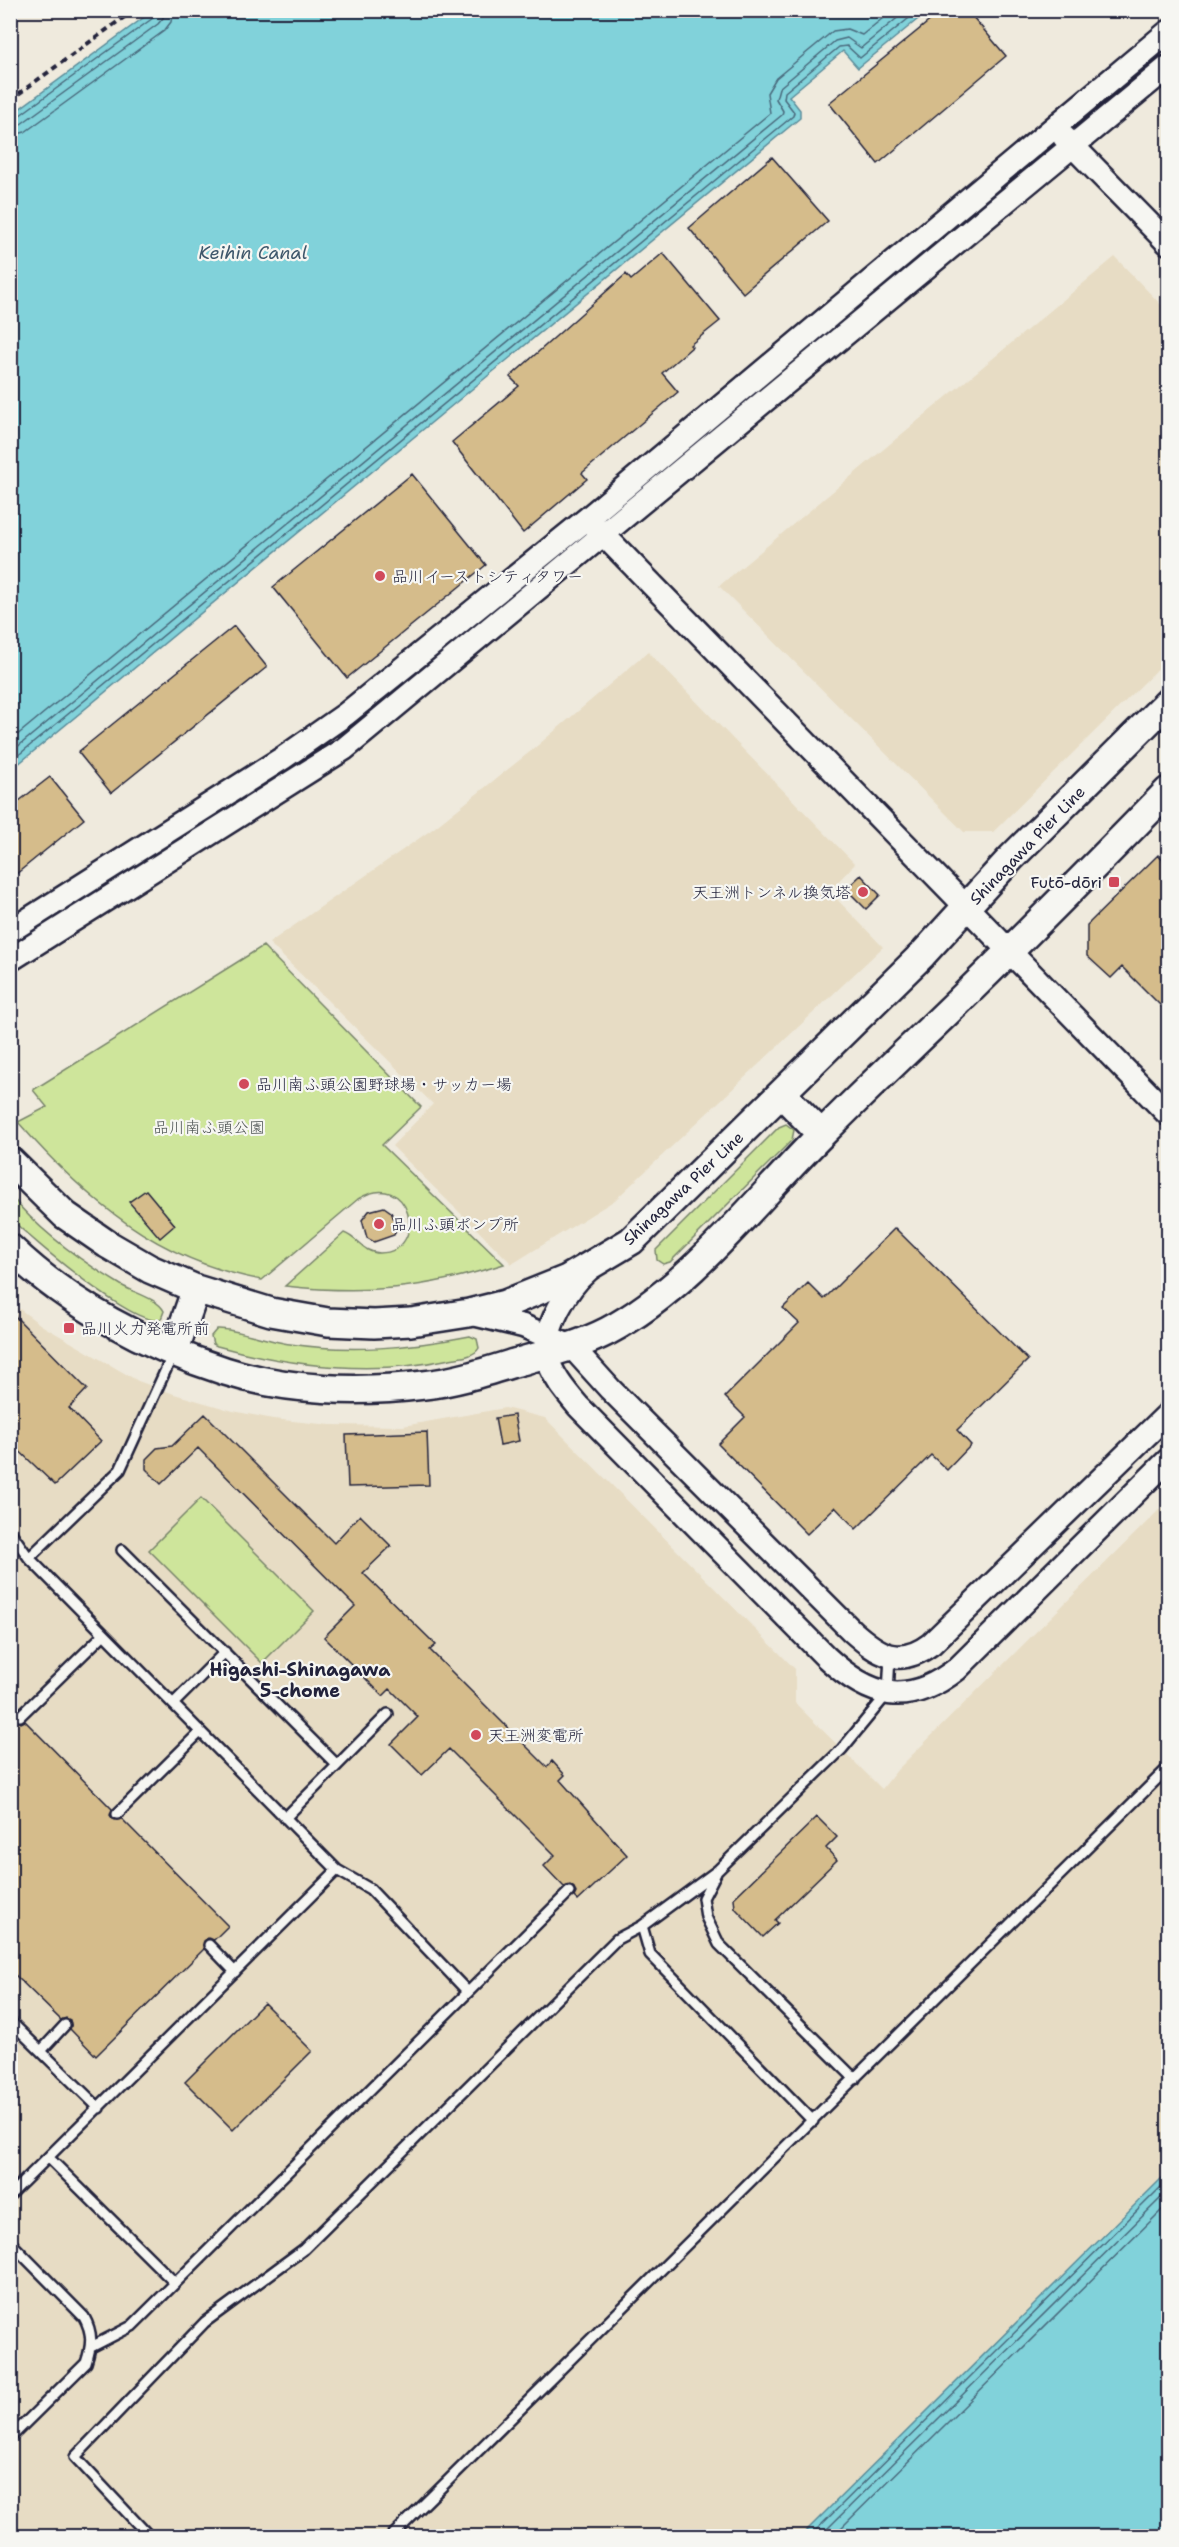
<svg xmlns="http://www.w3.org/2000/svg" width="1179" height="2547" viewBox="0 0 1179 2547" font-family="'Shantell Sans','Klee One',sans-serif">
	<rect width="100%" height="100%" fill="#efeadd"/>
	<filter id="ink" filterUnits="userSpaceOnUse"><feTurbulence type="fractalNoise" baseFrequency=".0167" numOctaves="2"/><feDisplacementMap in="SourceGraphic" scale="12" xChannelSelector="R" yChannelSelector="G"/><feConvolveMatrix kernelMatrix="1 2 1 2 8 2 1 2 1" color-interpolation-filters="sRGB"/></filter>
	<g filter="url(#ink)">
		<path fill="#e7dcc4" d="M 1115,257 L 1168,312 L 1168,659 L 993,832 L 964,832 L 719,586 Z
			M 648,652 L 855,864 L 829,891 L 883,947 L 615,1200 L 512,1264 L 392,1146 L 433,1104 L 269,943 L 434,828 L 531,751 Z
			M 10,1302 L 41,1325 L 138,1381 L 174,1394 L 233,1411 L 273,1419 L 331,1425 L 403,1426 L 505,1408 L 545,1418 L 795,1669 L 795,1703 L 882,1789 L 898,1769 L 1168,1501 L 1168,2172 L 801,2536 L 11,2536 Z"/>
		<path fill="#cee59b" stroke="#78846b" stroke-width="1.5" d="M 263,946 L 421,1107 L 382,1145 L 504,1264 C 425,1289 367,1295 285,1286 L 344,1233 C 358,1238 363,1253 380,1253 C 430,1252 411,1166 358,1199 L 262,1280 C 158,1261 86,1200 18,1122 L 47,1107 L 33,1090 Z
			M 786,1124 L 794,1130 L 792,1140 L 670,1262 L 663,1264 L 657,1260 L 656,1250 L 779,1127 Z
			M 11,1196 C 41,1233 81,1261 121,1285 C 134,1293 157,1298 164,1311 L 161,1319 C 138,1331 30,1238 11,1219 Z
			M 217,1329 C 234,1328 270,1342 290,1344 C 351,1353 409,1348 470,1336 L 477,1339 L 479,1348 C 474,1357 460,1357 450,1359 C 372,1376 293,1367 217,1346 L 213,1344 L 211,1336 Z
			M 201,1498 L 314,1611 L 262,1663 L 149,1550 Z"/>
		<path fill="#81d2da" stroke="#5b8c9a" stroke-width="1.5" d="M 154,10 L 928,10 L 928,11 L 858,68 L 843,51 L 789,96 L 800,110 L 800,118 L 11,770 L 11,115 Z
			M 1168,2172 L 1168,2536 L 801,2536 Z"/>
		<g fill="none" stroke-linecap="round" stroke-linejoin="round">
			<path stroke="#48687b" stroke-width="1.5" d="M 10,119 L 16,118 L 153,18 L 156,10
				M 10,127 L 21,124 L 158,24 L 163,18 L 164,10
				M 10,136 L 25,132 L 164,31 L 171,22 L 173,10
				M 10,741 L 770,113 L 767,93 L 776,78 L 833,31 L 847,29 L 862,35 L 893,10
				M 10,753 L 782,115 L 783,111 L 776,99 L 779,88 L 835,41 L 847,38 L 861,48 L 907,10
				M 10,762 L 793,116 L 794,112 L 784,99 L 785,92 L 839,47 L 847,46 L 860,58 L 919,10
				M 810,2536 L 1168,2180
				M 820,2536 L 1168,2191
				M 833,2536 L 1168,2204"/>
		</g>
		<path fill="#d5bc8b" stroke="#22223b" stroke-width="1.5" d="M 943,10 L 967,10 L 1006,56 L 878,164 L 829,103 Z
			M 772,157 L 828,221 L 743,293 L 689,228 Z
			M 663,253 L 720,321 L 690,345 L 692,347 L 662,373 L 678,392 L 582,473 L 587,479 L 523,533 L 452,442 L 519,386 L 510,377 L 626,274 L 631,280 Z
			M 412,474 L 486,565 L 347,678 L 273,587 Z
			M 234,626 L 267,667 L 111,793 L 78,752 Z
			M 50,777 L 84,819 L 10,879 L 10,808 Z
			M 1158,855 L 1168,866 L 1168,1013 L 1122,967 L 1111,978 L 1087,956 L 1087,925 Z
			M 861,875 L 880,895 L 866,909 L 846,889 Z
			M 146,1190 L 175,1225 L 160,1238 L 129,1202 Z
			M 384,1207 L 391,1212 L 397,1227 L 394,1235 L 374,1242 L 367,1238 L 362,1220 L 369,1211 Z
			M 895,1228 L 1028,1360 L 957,1430 L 971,1445 L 947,1470 L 931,1455 L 856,1529 L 835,1507 L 807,1534 L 718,1444 L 745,1417 L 725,1397 L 799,1323 L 783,1308 L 808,1283 L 824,1299 Z
			M 10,1311 L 87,1389 L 69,1408 L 101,1441 L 55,1485 L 10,1442 Z
			M 205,1414 L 334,1543 L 360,1515 L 391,1546 L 363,1573 L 436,1645 L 430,1650 L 547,1767 L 552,1761 L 565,1775 L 560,1780 L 627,1855 L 578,1901 L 574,1897 L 576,1893 L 574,1888 L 570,1885 L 564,1887 L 544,1866 L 555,1855 L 449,1749 L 422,1775 L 391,1744 L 418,1717 L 390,1689 L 383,1696 L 324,1637 L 355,1606 L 198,1448 L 161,1484 L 146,1469 L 146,1459 L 157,1448 L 172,1446 Z
			M 514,1415 L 519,1441 L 500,1445 L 495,1418 Z
			M 427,1432 L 429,1485 L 348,1487 L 346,1435 Z
			M 10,1706 L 15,1711 L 13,1717 L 16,1721 L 21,1723 L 25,1721 L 112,1809 L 110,1815 L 113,1819 L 122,1819 L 228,1926 L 214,1940 L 208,1938 L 204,1941 L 204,1949 L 96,2056 L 70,2029 L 70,2020 L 66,2018 L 61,2020 L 10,1970 Z
			M 817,1817 L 837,1837 L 826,1848 L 837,1860 L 775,1920 L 778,1923 L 763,1937 L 735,1908 L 734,1898 Z
			M 264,2003 L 312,2051 L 233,2130 L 185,2082 Z"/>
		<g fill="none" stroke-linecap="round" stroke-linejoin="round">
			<defs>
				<path id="service" d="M 10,1531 L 29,1558 L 337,1870 L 370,1889 L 468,1992
					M 122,1550 L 337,1765
					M 29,1558 L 120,1470 L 173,1354
					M 173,1704 L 225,1652
					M 20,1716 L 104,1634
					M 117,1814 L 200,1732
					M 285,1818 L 388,1714
					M 716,1873 L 703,1898 L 706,1917 L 719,1944 L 855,2079
					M 642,1926 L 650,1954 L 813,2121
					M 209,1945 L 235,1972
					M 10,2021 L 99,2108
					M 41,2051 L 65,2025
					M 49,2158 L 175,2283
					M 10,2195 L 337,1870
					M 10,2242 L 84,2317 C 93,2333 92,2345 86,2363 L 10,2438
					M 91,2347 L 132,2326 L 569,1892
					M 10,2536 L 11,2536
					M 149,2536 L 75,2457 L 205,2322 L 304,2249 L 617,1939 L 642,1926 L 717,1871 L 842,1749 L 888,1693 L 890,1656
					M 392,2536 L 1168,1768"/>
				<path id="tertiary" d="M 1064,137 L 1168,243
					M 593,524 L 1168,1114
					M 10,931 L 283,758 L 346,714 L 588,518 L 1168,32
					M 10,960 L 344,749 L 1168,67
					M 587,1271 C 568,1287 544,1327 547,1354 C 549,1372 566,1392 578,1406 L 826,1657 C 870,1698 907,1708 957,1669 L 1168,1460
					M 469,1313 L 523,1326 L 572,1347 L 610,1389 L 852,1631 C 879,1655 899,1668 931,1644 L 1168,1414"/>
				<path id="secondary" d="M 782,1094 L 821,1134
					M 10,1161 L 65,1215 L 107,1244 L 150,1269 L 196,1289 L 271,1312 L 328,1322 L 374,1324 L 411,1322 L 469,1313 L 505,1304 L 567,1279 L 631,1241 L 923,954 L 1011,858 L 1168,702
					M 10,1248 C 69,1305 147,1346 225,1371 C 287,1391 360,1393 424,1385 C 454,1382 485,1372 514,1363 C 546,1354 579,1346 608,1331 C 691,1287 757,1198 823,1133 C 868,1087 915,1044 961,999 C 1031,930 1100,861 1168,791
					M 174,1352 L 196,1289"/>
			</defs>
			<use href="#service" stroke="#22223b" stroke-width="14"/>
			<use href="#tertiary" stroke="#22223b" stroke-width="27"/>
			<use href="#secondary" stroke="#22223b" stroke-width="32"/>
			<path stroke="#22223b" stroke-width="4" stroke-dasharray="6 4.5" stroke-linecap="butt" d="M 10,100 L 134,10"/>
			<use href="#service" stroke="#f6f6f2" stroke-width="9"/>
			<use href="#tertiary" stroke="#f6f6f2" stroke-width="22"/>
			<use href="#secondary" stroke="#f6f6f2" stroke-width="27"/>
		</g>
	</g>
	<g fill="#d1495b" stroke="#f6f6f2" stroke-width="2">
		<circle cx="380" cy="576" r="6"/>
		<rect x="1108" y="876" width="12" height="12" rx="3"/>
		<circle cx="863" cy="892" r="6"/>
		<circle cx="244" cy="1084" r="6"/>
		<circle cx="379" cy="1224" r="6"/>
		<rect x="63" y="1322" width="12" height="12" rx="3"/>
		<circle cx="476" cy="1735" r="6"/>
	</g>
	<g text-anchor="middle" stroke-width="4.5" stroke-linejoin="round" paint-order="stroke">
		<g font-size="16" fill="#22223b" stroke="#f6f6f2" text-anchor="start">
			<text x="392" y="582">品川イーストシティタワー</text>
			<text x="1102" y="888" text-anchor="end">Futō-dōri</text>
			<text x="851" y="898" text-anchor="end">天王洲トンネル換気塔</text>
			<text x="256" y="1090">品川南ふ頭公園野球場・サッカー場</text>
			<text x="391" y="1230">品川ふ頭ポンプ所</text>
			<text x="81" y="1334">品川火力発電所前</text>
			<text x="488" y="1741">天王洲変電所</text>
		</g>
		<g font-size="16" fill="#22223b" stroke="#f6f6f2">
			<text transform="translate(1027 845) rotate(-46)" y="6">Shinagawa Pier Line</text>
			<text transform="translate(683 1188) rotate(-43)" y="6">Shinagawa Pier Line</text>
		</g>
		<g font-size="16" fill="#4d5353" stroke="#f6f6f2">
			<text x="209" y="1133">品川南ふ頭公園</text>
		</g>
		<g font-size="18" font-style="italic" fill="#3e576b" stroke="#f6f6f2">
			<text x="253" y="259">Keihin Canal</text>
		</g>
		<g font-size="18" font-weight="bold" fill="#22223b" stroke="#f6f6f2">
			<text x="300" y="1676">Higashi-Shinagawa<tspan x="300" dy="21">5-chome</tspan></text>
		</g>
	</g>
	<rect width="1179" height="2547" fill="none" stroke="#f6f6f2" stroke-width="36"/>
	<rect x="18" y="18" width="1143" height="2511" fill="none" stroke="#22223b" stroke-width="2" filter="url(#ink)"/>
</svg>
